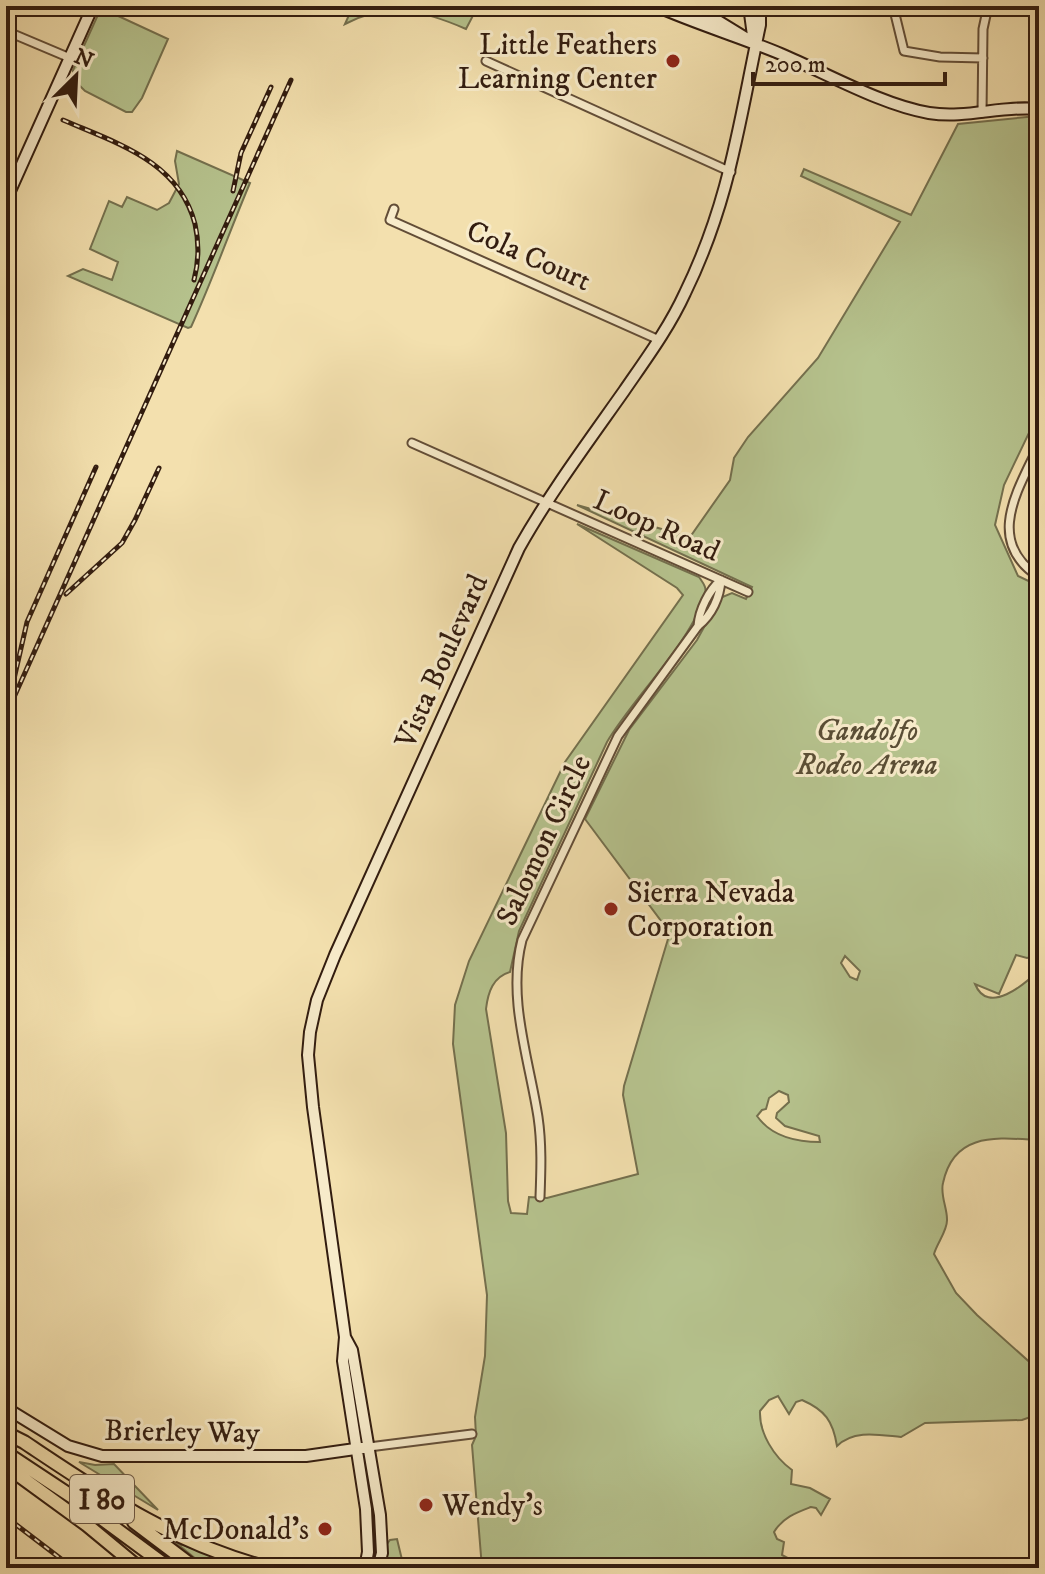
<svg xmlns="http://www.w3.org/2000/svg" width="1045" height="1574" viewBox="0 0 1045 1574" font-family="'IM FELL DW Pica',serif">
	<rect width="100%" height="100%" fill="#f3e0ae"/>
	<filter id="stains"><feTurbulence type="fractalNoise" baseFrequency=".0025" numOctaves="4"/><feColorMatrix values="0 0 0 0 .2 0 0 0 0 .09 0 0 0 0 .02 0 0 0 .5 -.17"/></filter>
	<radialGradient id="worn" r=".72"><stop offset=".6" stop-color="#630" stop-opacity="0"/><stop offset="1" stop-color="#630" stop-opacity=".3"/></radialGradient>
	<path fill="#b6c38e" stroke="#74704e" stroke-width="2" fill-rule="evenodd" d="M 353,6 L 478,6 L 466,29 C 425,11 387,1 345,24 Z
		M 101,8 L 168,39 L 142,98 L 132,112 L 126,112 L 85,91 L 73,79 L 73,70 Z
		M 1027,117 L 1039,117 L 1039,412 L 1004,485 L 995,525 L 1018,576 L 1039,586 L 1039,955 L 1027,958 L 1016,955 L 999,994 L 975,984 C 988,1016 1025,984 1039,970 L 1039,1140 C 998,1138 954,1131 943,1183 C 940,1194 947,1208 947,1219 C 948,1230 937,1243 934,1254 L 956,1293 L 977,1315 L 1035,1367 L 1039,1374 L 1039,1414 L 1022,1420 L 925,1423 L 901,1437 C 880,1435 854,1429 837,1446 C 833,1421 825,1410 802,1400 L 796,1402 L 789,1414 L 778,1396 L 769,1400 L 760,1411 C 759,1433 774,1457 792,1470 L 791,1484 L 810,1488 L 830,1499 L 821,1515 L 816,1508 L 811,1507 C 798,1512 783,1517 774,1532 L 777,1539 L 784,1542 L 782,1555 L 806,1568 L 482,1568 L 472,1445 L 476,1436 L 475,1417 L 485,1356 L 487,1295 L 453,1044 L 455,1005 L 469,961 L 565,762 L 683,595 L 677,588 L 577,524 L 699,577 C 703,583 707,587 705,594 C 693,640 633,698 607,742 L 519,931 L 510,972 C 493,977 488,992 486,1009 L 506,1133 L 508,1201 L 511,1213 L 527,1214 L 529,1197 L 547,1198 L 638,1174 L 623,1095 L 624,1086 L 668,939 L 667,929 L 585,819 L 629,730 L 697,640 L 720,598 L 732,593 L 746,599 L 752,587 L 577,505 L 690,537 L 730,480 L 734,458 L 748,437 L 818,358 L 900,222 L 801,176 L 804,169 L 911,215 L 958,124 ZM 845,956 L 860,971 L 857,980 L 850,977 L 841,963 ZM 779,1091 L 788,1095 L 789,1102 L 777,1113 L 776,1118 L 785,1126 L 819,1136 L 820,1142 C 796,1142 771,1136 757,1116 L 762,1110 L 766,1109 L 769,1098 Z
		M 177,151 L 250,183 C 230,230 213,279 191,327 L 188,328 L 68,276 L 83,269 L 112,280 L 118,262 L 90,249 L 109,201 L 122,207 L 127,197 L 157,210 L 169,203 L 179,184 L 175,161 Z
		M 79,1462 L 95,1465 L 114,1464 L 158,1510 Z
		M 397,1539 L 404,1568 L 384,1568 L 387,1544 L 390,1540 Z
		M 175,1542 L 245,1568 L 207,1568 Z"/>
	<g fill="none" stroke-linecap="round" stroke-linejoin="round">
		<defs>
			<path id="street" d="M 893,6 L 904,51 L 940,57 L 983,58
				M 6,31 L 70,58
				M 486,61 L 731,172
				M 982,113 L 983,29 L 988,6
				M 394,209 L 390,220 L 659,340
				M 412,443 L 748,592
				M 1039,445 C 1018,490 984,541 1039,577
				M 698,626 C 699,610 709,590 721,580
				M 540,1197 C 541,1171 542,1144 538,1117 C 529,1059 507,998 522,940 L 618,736 L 698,626 C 712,615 720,597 721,580
				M 369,1447 L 472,1434"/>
			<path id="secondary" d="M 656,6 C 697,24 740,37 781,54 C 826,73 882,105 929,113 C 967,119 1002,105 1039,109
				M 684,6 L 718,21 L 749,40
				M 749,6 L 754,43
				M 6,200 L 93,6
				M 345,1337 L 352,1350 L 380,1515 L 382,1553 L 378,1568
				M 6,1408 L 68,1446 L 102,1456 L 306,1456 L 369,1447
				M 365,1568 L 368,1552 L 366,1509 L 343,1361 L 345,1337 L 313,1107 L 308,1055 L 310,1032 L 317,1000 L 335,955 L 519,548 C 550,493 588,442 624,391 C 646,359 669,328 685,293 C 730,201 739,122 760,25 L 760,6"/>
			<path id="highway" d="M 6,1433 L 24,1442 C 105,1496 172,1543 268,1568
				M 6,1453 L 74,1498 L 169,1568
				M 6,1466 L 87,1525 L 139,1568
				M 134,1522 L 195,1568"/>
		</defs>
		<use href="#street" stroke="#624d37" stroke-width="11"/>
		<use href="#secondary" stroke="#321c0f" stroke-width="14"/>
		<use href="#highway" stroke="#321c0f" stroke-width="16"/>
		<use href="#street" stroke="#f7ebca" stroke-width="7"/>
		<use href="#secondary" stroke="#f7ebca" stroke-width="10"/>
		<use href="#highway" stroke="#f3e0ae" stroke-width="12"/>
		<defs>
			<path id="rail" d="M 63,120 C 116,143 179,161 195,224 C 199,242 199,261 194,280
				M 233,191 L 241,153 L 271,87
				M 66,594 L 122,543 L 135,520 L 159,468
				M 14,679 L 27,622 L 96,467
				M 6,715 L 291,80
				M 6,963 L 8,965
				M 6,1517 L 73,1568"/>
		</defs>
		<use href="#rail" stroke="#321c0f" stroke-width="5"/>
		<use href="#rail" stroke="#f7ebca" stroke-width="2" stroke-dasharray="6" stroke-linecap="butt"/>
	</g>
	<g fill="#8f2418" stroke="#f7ebca" stroke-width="3">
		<circle cx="673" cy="61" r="8"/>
		<circle cx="611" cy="909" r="8"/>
		<circle cx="426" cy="1505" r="8"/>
		<circle cx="325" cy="1529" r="8"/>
	</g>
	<g text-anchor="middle" stroke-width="6" stroke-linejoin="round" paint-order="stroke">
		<rect fill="#f7ebca" stroke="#6d5a47" stroke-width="2" x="70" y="1475" width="64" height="48" rx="6"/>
		<g font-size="28" font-weight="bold" fill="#321c0f">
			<text x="102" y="1509">I 80</text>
		</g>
		<g font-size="30" fill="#321c0f" stroke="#f7ebca" text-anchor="end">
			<text x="657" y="54">Little Feathers<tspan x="657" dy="34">Learning Center</tspan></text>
			<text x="627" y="902" text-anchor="start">Sierra Nevada<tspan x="627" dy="34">Corporation</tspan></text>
			<text x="442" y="1515" text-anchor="start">Wendy's</text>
			<text x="309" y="1539">McDonald's</text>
		</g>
		<g font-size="30" fill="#321c0f" stroke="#f7ebca">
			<text transform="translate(529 255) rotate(24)" y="10">Cola Court</text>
			<text transform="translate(657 525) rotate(24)" y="10">Loop Road</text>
			<text transform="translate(441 661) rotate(-66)" y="10">Vista Boulevard</text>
			<text transform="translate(543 840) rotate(-65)" y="10">Salomon Circle</text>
			<text transform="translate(182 1431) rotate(1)" y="10">Brierley Way</text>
		</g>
		<g font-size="30" font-style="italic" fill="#5a4e35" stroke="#f7ebca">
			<text x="867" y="740">Gandolfo<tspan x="867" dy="34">Rodeo Arena</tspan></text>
		</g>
	</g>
	<rect width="1045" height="1574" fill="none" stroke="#f3e0ae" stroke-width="32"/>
	<rect x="8" y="8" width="1029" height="1558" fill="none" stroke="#321c0f" stroke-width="4"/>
	<rect x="16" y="16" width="1013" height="1542" fill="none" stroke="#321c0f" stroke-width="2"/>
	<g transform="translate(76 76) rotate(24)" stroke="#f7ebca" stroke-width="6" paint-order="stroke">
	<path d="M0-6L14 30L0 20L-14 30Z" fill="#321c0f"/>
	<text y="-12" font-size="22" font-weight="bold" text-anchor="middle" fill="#321c0f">N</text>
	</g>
	<path d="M753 72v12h192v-12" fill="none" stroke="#321c0f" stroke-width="4"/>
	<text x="765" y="72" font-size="24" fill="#321c0f" stroke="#f7ebca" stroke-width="6" paint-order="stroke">200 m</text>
	<rect width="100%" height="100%" filter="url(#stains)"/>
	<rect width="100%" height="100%" fill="url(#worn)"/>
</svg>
